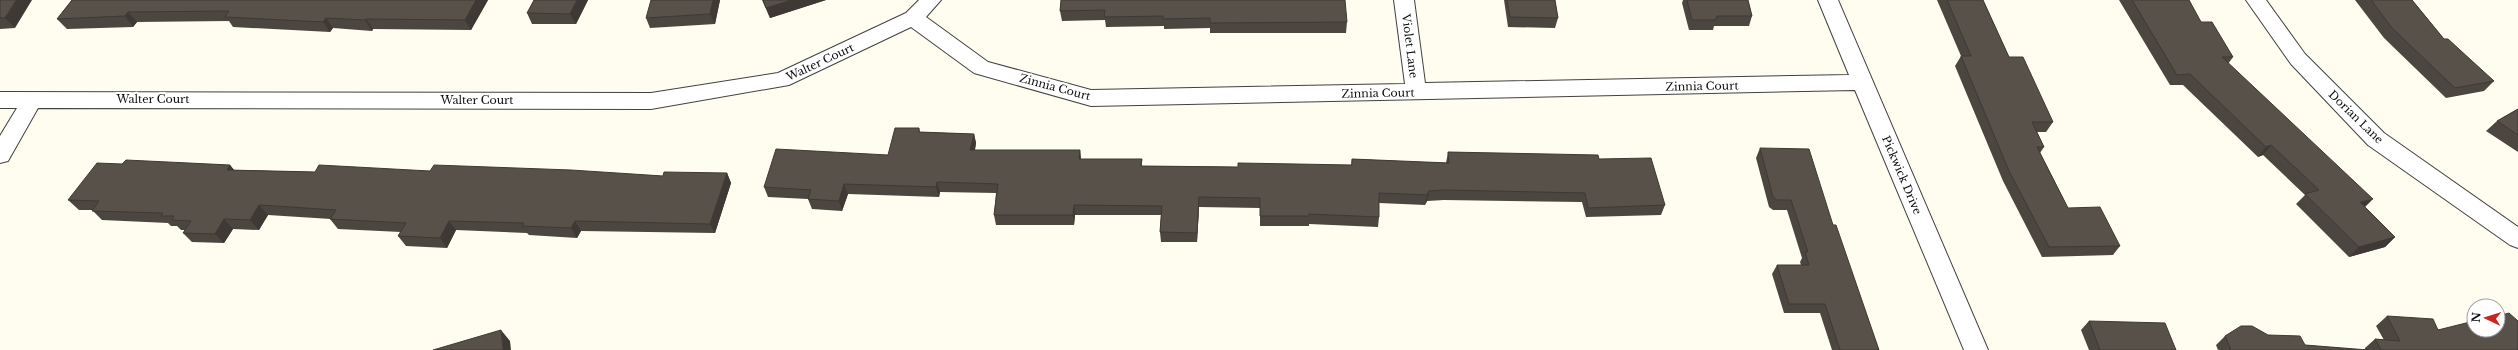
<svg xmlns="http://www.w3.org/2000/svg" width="2518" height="350" viewBox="0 0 2518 350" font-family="'Libre Baskerville',serif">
	<rect width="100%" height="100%" fill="#fffdf0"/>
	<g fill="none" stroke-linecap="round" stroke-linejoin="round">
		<defs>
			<path id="minor" d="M 919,0 L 941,0 L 926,17 L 988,62 L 1091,90 L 1405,84 L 1394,0 L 1414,0 L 1425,83 L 1849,75 L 1818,0 L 1838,0 L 1988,350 L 1964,350 L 1855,90 L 1091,106 L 974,73 L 911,27 L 789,85 L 651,109 L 38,108 L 8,161 L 0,163 L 0,136 L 17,108 L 0,108 L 0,92 L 651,93 L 778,73 L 906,13 Z
				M 2246,0 L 2266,0 L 2305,54 L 2384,133 L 2518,227 L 2518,248 L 2510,245 L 2368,145 L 2291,64 Z"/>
		</defs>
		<use href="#minor" stroke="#414141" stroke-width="2"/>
		<use href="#minor" fill="#fff" fill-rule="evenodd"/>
	</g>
	<path fill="#4c4640" d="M 0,0 L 15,28 L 0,29 Z
		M 72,0 L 488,0 L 471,30 L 373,29 L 372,31 L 333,28 L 330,32 L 233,27 L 229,21 L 137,22 L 133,27 L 67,29 L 57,19 Z
		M 588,0 L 576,24 L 532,24 L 527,13 Z
		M 720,0 L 715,24 L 650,28 L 646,18 Z
		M 762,0 L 826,0 L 770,18 Z
		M 1061,0 L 1347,22 L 1346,33 L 1210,33 L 1210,28 L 1164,29 L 1164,26 L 1106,27 L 1105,20 L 1062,21 L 1060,11 Z
		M 1504,0 L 1555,0 L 1558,18 L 1555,28 L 1508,27 Z
		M 1683,0 L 1748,0 L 1752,16 L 1749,26 L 1714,26 L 1713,30 L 1689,30 L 1682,3 Z
		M 1937,0 L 1983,0 L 2009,57 L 2053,122 L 2046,132 L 2037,132 L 2044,147 L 2040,153 L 2068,208 L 2120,246 L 2113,255 L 2042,257 L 2003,181 L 1955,66 L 1961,56 Z
		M 2119,0 L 2189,0 L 2201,22 L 2233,57 L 2228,64 L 2365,207 L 2395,237 L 2385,247 L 2349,257 L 2296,204 L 2305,195 L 2263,155 L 2258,157 L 2183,85 L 2170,85 Z
		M 2355,0 L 2412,0 L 2444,39 L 2494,81 L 2484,91 L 2446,98 L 2384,38 Z
		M 2518,109 L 2518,152 L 2486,131 L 2497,121 Z
		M 919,128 L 920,132 L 974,134 L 976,143 L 975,150 L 1080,150 L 1081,159 L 1142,159 L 1142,166 L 1238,167 L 1351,165 L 1352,159 L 1446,163 L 1448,152 L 1599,159 L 1665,205 L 1661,215 L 1586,217 L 1582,202 L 1444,200 L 1427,201 L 1425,205 L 1379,203 L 1379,217 L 1378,227 L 1309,224 L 1309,226 L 1260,226 L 1260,208 L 1199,207 L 1197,242 L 1161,242 L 1160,232 L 1161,215 L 1075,215 L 1074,225 L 996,225 L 994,215 L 996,193 L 940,192 L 939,197 L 848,194 L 842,211 L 812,209 L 808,199 L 768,197 L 764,187 L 888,155 Z
		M 1760,148 L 1833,225 L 1879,350 L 1832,350 L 1820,313 L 1784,313 L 1772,274 L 1777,265 L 1801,265 L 1800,262 L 1802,258 L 1787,210 L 1773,210 L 1769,207 L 1756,158 Z
		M 230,165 L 234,170 L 315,172 L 430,171 L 663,176 L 727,173 L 731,183 L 715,233 L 581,231 L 577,238 L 529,235 L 527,233 L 456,230 L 447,248 L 406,246 L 398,236 L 401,232 L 338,229 L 330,219 L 331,219 L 268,215 L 259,230 L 233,229 L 224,243 L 192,242 L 183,233 L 185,230 L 181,230 L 177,226 L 171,226 L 168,223 L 102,220 L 92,210 L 79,210 L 68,200 Z
		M 2387,316 L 2518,350 L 2218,350 L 2216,345 L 2225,336 L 2268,335 L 2305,345 L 2365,350 L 2365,348 L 2375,339 L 2384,340 L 2376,326 Z
		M 2089,321 L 2176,350 L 2089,350 L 2081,330 Z"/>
	<path fill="#3e3934" d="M 16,0 L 32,0 L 15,28 L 5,18 Z
		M 476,0 L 488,0 L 471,30 L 465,20 Z
		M 577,0 L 588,0 L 576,24 L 570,14 Z
		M 713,0 L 720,0 L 715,24 L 710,14 Z
		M 792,0 L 826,0 L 770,18 L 766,8 Z
		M 128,12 L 137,22 L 133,27 L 125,16 Z
		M 326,18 L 333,28 L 330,32 L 323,22 Z
		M 366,19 L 373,29 L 372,31 L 365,20 Z
		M 974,134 L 976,143 L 973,160 L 970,150 Z
		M 2271,145 L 2263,155 L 2258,157 L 2266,147 Z
		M 1080,150 L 1081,160 L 1079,159 Z
		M 230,165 L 238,175 L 227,170 Z
		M 727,173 L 731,183 L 715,233 L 710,224 Z
		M 937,182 L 940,192 L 939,197 L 936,187 Z
		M 844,184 L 848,194 L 842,211 L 839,201 Z
		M 1429,191 L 1427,201 L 1425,205 L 1427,195 Z
		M 1199,197 L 1199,207 L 1197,242 L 1197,233 Z
		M 2373,199 L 2364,208 L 2360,202 Z
		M 259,205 L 268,215 L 259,230 L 250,220 Z
		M 1074,205 L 1075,215 L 1074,225 L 1073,215 Z
		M 224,219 L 233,229 L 224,243 L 215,234 Z
		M 449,221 L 456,230 L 447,248 L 440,238 Z
		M 575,221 L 581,231 L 577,238 L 571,228 Z
		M 2395,237 L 2385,247 L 2349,257 L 2359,247 Z
		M 501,330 L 510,341 L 511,350 L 503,350 Z"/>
	<path fill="#58514a" stroke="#3e3934" d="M 0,0 L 16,0 L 5,18 L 0,18 Z
		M 72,0 L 476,0 L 465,20 L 366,19 L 365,20 L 326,18 L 323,22 L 225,17 L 229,11 L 128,12 L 125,16 L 57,19 Z
		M 534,0 L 577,0 L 570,14 L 527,13 Z
		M 651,0 L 713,0 L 710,14 L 646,18 Z
		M 763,0 L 792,0 L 766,8 Z
		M 1061,0 L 1345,0 L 1347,22 L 1210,23 L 1210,18 L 1163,19 L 1163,16 L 1104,17 L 1105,10 L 1060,11 Z
		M 1507,0 L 1555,0 L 1558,18 L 1510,17 Z
		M 1687,0 L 1748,0 L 1752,16 L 1717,16 L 1716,20 L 1692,20 Z
		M 1947,0 L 1983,0 L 2009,57 L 2023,57 L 2053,122 L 2032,122 L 2044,147 L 2037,147 L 2068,208 L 2100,207 L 2120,246 L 2049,247 L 2009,171 L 1961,56 L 1971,56 Z
		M 2132,0 L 2189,0 L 2201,22 L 2212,22 L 2233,57 L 2222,57 L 2373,199 L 2360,202 L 2395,237 L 2359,247 L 2305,194 L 2319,190 L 2271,145 L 2266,147 L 2190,74 L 2177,75 Z
		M 2371,0 L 2412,0 L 2444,39 L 2448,39 L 2494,81 L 2455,88 L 2392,28 Z
		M 2518,109 L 2518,135 L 2497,121 Z
		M 895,128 L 919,128 L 919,132 L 974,134 L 970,150 L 1080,150 L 1079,159 L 1142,159 L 1141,166 L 1238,167 L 1238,163 L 1352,165 L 1352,159 L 1449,163 L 1448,152 L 1598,155 L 1599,159 L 1651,158 L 1665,205 L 1588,208 L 1585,193 L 1445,190 L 1429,191 L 1427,195 L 1379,193 L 1379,217 L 1309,214 L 1309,216 L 1260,216 L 1260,198 L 1199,197 L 1197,233 L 1160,232 L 1162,206 L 1074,205 L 1073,215 L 994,215 L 998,184 L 937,182 L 936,187 L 844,184 L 839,201 L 808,199 L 811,190 L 764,187 L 776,149 L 888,155 Z
		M 1760,148 L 1809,149 L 1833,225 L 1836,225 L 1879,350 L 1840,350 L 1825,304 L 1789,304 L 1777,265 L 1809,265 L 1805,252 L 1808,252 L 1791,200 L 1777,200 L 1773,197 Z
		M 126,160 L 230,165 L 227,170 L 315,172 L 319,165 L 430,171 L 434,165 L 571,170 L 663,176 L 664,172 L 727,173 L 710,224 L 575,221 L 571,228 L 522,226 L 524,223 L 449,221 L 440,238 L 398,236 L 406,223 L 330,219 L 336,210 L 259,205 L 250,220 L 224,219 L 215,234 L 183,233 L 191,221 L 172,220 L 174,216 L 161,216 L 163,213 L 92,211 L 99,201 L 68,200 L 97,163 L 122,164 Z
		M 2509,313 L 2518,321 L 2518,350 L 2381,350 L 2375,339 L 2400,341 L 2387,316 L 2433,319 L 2438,330 L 2474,321 L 2474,330 L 2498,330 L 2498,316 Z
		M 2089,321 L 2165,323 L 2176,350 L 2100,350 Z
		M 2241,326 L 2252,326 L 2268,335 L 2300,336 L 2305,345 L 2368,350 L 2231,350 L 2225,336 Z
		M 501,330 L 503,350 L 433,350 Z"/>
	<g text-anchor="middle" stroke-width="4" stroke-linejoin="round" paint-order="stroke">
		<g font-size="11" fill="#0e0e0e" stroke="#fff">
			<text transform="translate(1410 46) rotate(83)" y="4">Violet Lane</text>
			<text transform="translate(820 62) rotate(-25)" y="4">Walter Court</text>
			<text transform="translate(1702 86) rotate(-1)" y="4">Zinnia Court</text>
			<text transform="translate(1055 87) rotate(15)" y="4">Zinnia Court</text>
			<text transform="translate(1378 93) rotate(-1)" y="4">Zinnia Court</text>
			<text x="153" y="103">Walter Court</text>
			<text x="477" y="104">Walter Court</text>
			<text transform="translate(2356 117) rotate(44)" y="4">Dorian Lane</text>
			<text transform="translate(1902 175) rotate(67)" y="4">Pickwick Drive</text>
		</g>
	</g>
	<g transform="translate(2486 318) rotate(274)"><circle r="19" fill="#ffffff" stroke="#9f9f9f"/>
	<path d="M0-3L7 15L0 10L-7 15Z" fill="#c6261f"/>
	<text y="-6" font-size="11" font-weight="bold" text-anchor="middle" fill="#0e0e0e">N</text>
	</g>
</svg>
